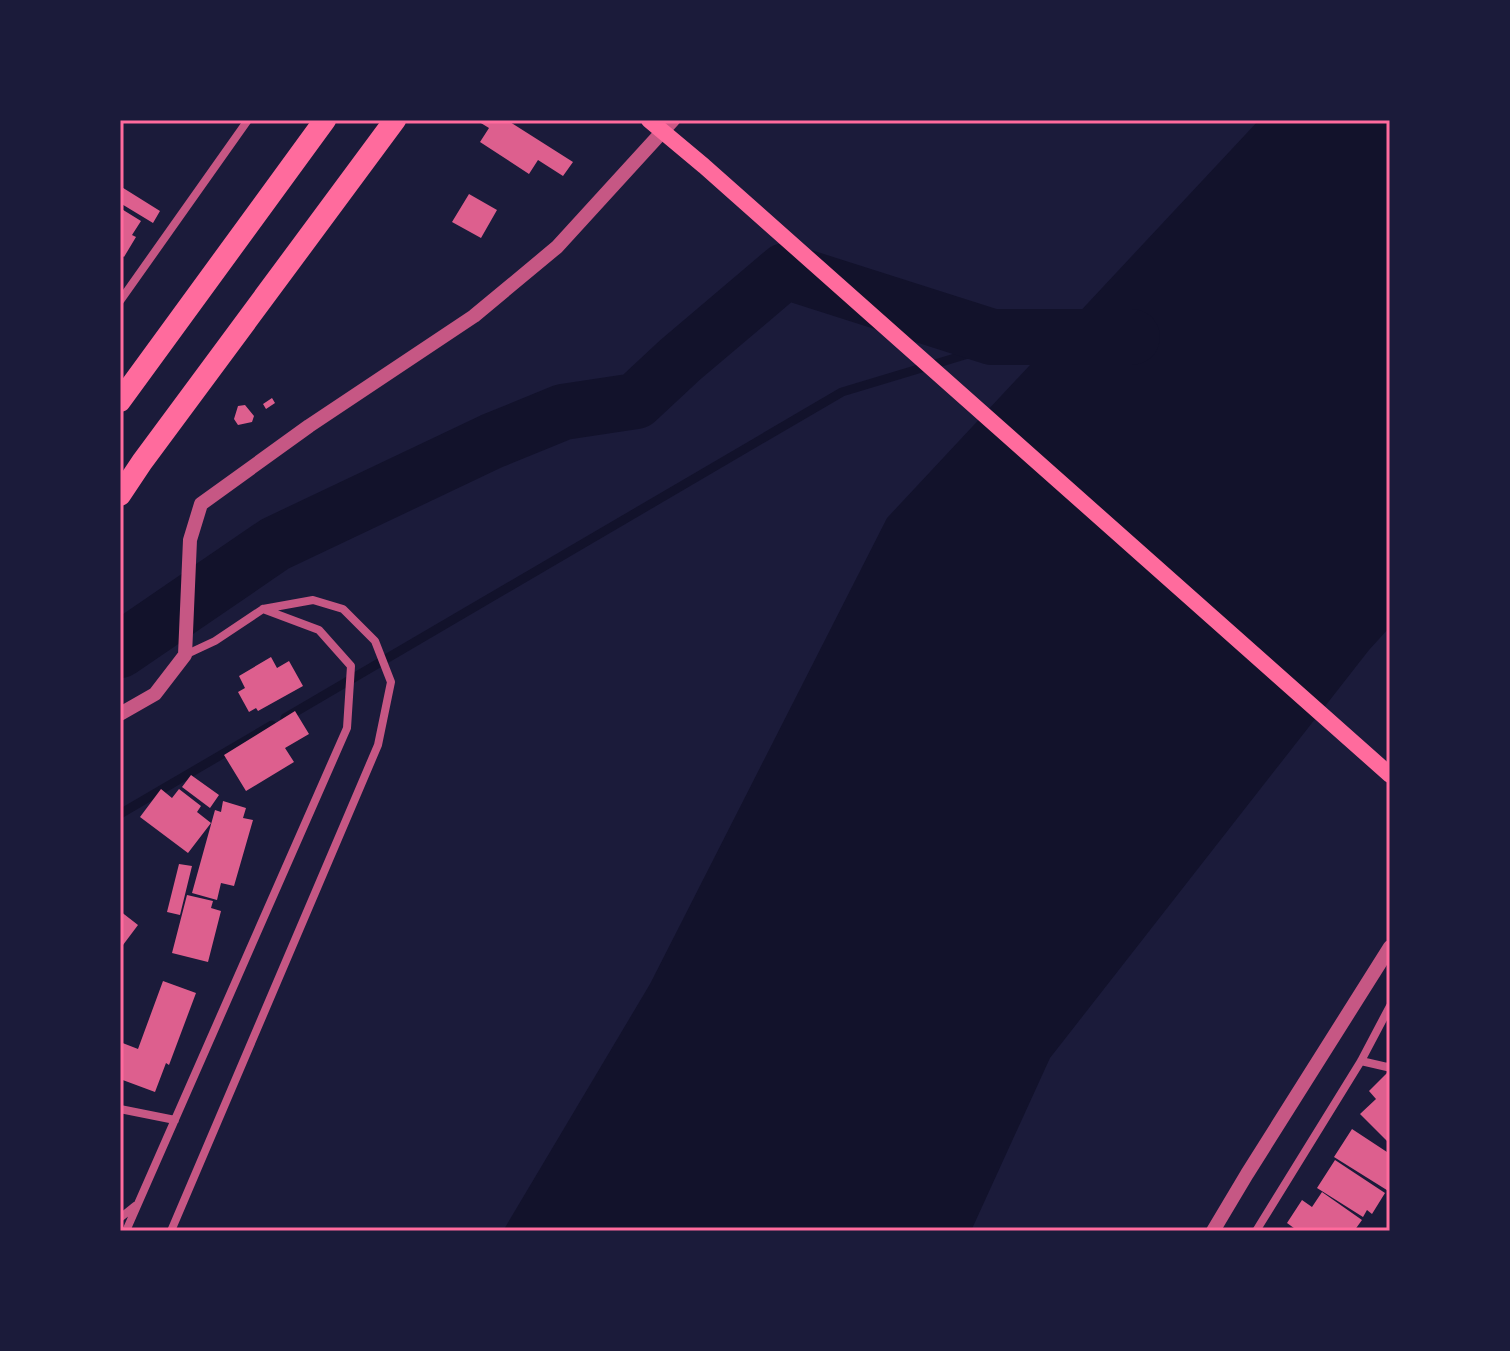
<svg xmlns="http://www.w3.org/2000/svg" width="1510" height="1351" viewBox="0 0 1510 1351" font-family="Inter,sans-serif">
	<rect width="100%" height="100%" fill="#1b1b3a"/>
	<path fill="#12122b" d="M 1259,120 L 1390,120 L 1390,627 L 1369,650 L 1050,1058 L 971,1231 L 503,1231 L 650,984 L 887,518 Z"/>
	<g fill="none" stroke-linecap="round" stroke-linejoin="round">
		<path stroke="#12122b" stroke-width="9" d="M 285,718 L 842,392 L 988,348 L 1060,345
			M 120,814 L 272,725"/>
		<path stroke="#12122b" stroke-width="56" d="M 120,650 L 275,544 L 492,441 L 563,412 L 636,401 L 680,360 L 785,271 L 992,337 L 1132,337"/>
	</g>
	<path fill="#dd5f8e" d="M 476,120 L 507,120 L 573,162 L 563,176 L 538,160 L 529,174 L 480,142 L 489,128 Z
		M 120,186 L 160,211 L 153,223 L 120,203 Z
		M 469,194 L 497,210 L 481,238 L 452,222 Z
		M 120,208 L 141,221 L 132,235 L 136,237 L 124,257 L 120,254 Z
		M 272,398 L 275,403 L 266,409 L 263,404 Z
		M 245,405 L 254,416 L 252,422 L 238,425 L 234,419 L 238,406 Z
		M 271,657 L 277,668 L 289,661 L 303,686 L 258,711 L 256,708 L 249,712 L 238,692 L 245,688 L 239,676 Z
		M 295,711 L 309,734 L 285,748 L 294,762 L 246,791 L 224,755 Z
		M 191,775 L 219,795 L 210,808 L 182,787 Z
		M 161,789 L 172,798 L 179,789 L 201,806 L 197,812 L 211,823 L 188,853 L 140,817 Z
		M 223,801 L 246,808 L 243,818 L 253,820 L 234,886 L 221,883 L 217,900 L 192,893 L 215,810 L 221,812 Z
		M 179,864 L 192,866 L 180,915 L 167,912 Z
		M 187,895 L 213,901 L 211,908 L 221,911 L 208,962 L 172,953 Z
		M 120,911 L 138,925 L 120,949 Z
		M 163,981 L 196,993 L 169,1065 L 166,1063 L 155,1092 L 120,1079 L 120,1042 L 138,1049 Z
		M 1390,1070 L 1390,1144 L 1360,1114 L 1376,1099 L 1369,1091 Z
		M 1352,1129 L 1390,1154 L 1390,1192 L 1334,1157 Z
		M 1335,1160 L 1385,1193 L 1372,1214 L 1367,1210 L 1363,1217 L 1317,1188 Z
		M 1322,1192 L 1362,1220 L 1354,1231 L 1298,1231 L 1287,1223 L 1302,1200 L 1312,1207 Z"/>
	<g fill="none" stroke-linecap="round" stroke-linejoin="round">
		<path stroke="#c65784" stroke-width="8" d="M 120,301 L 248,120
			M 1361,1061 L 1387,1067 L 1390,1065
			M 120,1109 L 175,1120
			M 120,1218 L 135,1206
			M 126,1231 L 347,728 L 351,666 L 319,630 L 263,609
			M 171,1231 L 378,745 L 391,682 L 375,641 L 343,609 L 313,600 L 263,609 L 215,641 L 185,655
			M 1256,1231 L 1361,1061 L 1390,1006"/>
		<path stroke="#c65784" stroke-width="14" d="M 120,714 L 155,694 L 185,655 L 190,540 L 201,504 L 309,426 L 474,316 L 557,247 L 673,120
			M 1213,1231 L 1247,1174 L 1390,947"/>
		<path stroke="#ff6b9d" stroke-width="16" d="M 649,120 L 704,166 L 1390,775"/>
		<path stroke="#ff6b9d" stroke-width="22" d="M 120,401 L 325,120
			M 120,495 L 142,462 L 395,120"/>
	</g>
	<rect width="1510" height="1351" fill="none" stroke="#1b1b3a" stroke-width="244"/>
	<rect x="122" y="122" width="1266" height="1107" fill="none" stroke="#ff6b9d" stroke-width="3"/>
</svg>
